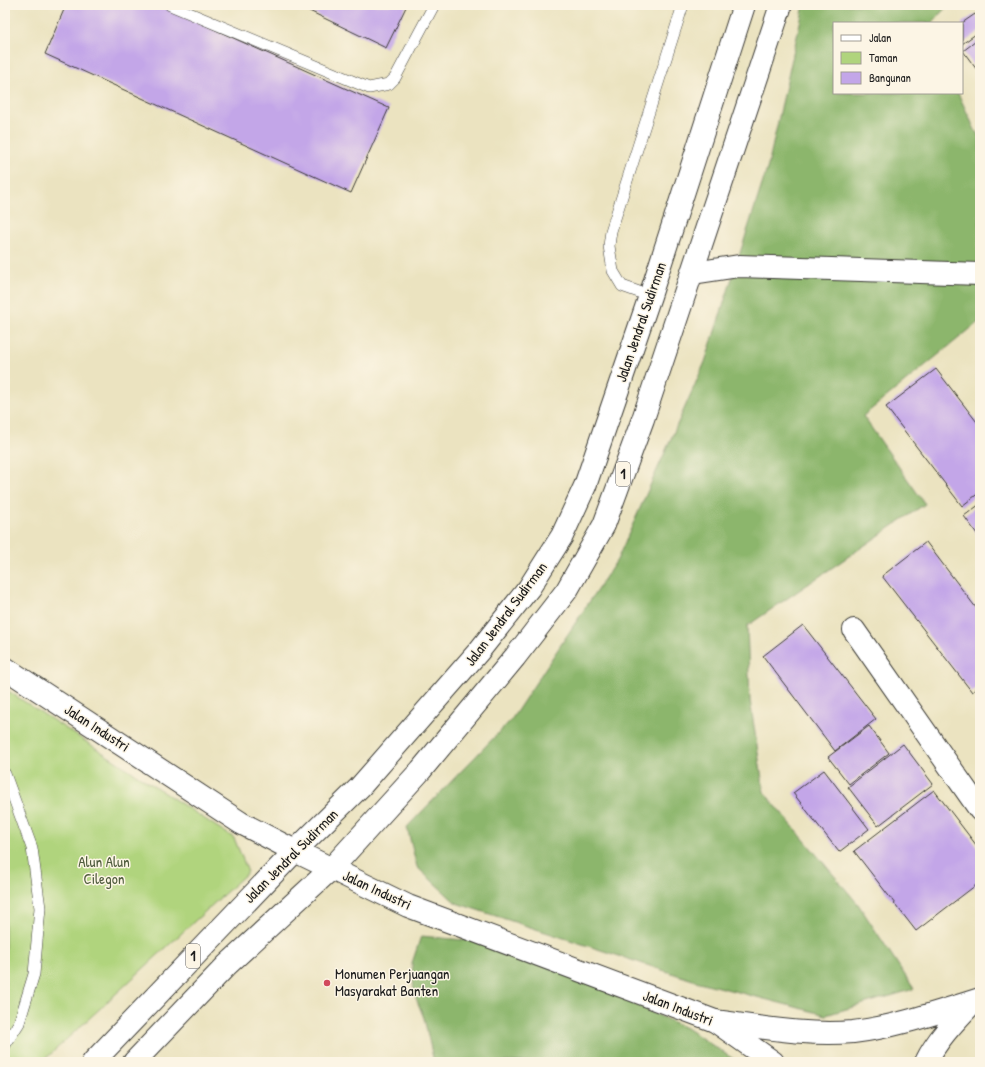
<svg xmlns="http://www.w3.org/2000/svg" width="985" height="1067" viewBox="0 0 985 1067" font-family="'Patrick Hand',sans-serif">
	<rect width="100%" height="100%" fill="#fcf5e5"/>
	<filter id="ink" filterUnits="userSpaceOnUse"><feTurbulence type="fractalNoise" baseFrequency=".025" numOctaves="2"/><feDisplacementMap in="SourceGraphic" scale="8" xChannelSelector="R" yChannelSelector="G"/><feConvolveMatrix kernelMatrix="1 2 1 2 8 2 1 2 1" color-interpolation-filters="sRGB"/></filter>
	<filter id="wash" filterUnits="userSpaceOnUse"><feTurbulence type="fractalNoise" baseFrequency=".012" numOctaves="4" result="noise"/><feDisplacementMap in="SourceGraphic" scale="16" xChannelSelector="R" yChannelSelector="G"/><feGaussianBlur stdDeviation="0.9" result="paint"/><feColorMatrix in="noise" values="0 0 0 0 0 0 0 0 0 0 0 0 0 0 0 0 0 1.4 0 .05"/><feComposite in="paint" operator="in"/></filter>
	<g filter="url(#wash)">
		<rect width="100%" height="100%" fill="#ebe3c0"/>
		<path fill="#b0d47d" stroke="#66784c" d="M 5,689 L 234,838 L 248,872 L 42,1062 L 5,1062 Z"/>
		<path fill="#8cb66c" stroke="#546944" d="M 804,5 L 948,5 L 932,23 L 834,23 L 834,93 L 958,93 L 975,130 L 980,138 L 980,321 L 863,416 L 925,504 L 747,626 L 750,700 L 764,792 L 858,904 L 914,989 L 826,1015 L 699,982 L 456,903 L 417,867 L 407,827 L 511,720 L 617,560 L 705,362 L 768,166 Z
			M 421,936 L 474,941 L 569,974 L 686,1028 L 738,1062 L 434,1062 L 424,1018 L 414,993 L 412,963 Z"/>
		<g id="blocks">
			<path fill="#c3a6e8" d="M 66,5 L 160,5 L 389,108 L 351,193 L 45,54 Z
				M 297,5 L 407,5 L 386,48 Z
				M 975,14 L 980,21 L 980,31 L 962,44 L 962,23 Z
				M 980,38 L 980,74 L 963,51 Z
				M 936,369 L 980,426 L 980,492 L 962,506 L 886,407 Z
				M 980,504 L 980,538 L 964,516 Z
				M 926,542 L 980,613 L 980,686 L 972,692 L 882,576 Z
				M 803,625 L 876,719 L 835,751 L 763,656 Z
				M 869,726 L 889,753 L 849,784 L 828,757 Z
				M 903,744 L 933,784 L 878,826 L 848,787 Z
				M 824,770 L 869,829 L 839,852 L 793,793 Z
				M 934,790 L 980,850 L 980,882 L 916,931 L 854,851 Z"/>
		</g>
	</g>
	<g filter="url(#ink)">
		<use href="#blocks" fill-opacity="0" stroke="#3b3a35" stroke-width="1"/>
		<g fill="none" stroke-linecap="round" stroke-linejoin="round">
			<defs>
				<path id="lane" d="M 170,5 L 369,88 L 389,84 L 395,78 L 434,5
					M 650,296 L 622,286 L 613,271 L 609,246 L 611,231 L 683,5
					M 5,774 L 32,848 L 40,908 L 34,974 L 19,1023 L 5,1045"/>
				<path id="street" d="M 693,273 L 739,266 L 980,274
					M 854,630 L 980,810
					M 715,1021 C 761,1027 807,1036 853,1032 C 896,1027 938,1012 980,999
					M 926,1062 C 937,1039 956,1020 973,1002"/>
				<path id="secondary" d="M 5,668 L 241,823 L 295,851 L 408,906 L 715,1021 L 773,1062"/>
				<path id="highway" d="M 93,1062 L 295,851 L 360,787 L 479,651 L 529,588 L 562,536 L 585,486 L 650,296 L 744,5
					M 134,1062 L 227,965 L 331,869 L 421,770 L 515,657 L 567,590 L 604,525 L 643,419 L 781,5"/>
			</defs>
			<use href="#lane" stroke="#3b3a35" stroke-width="12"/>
			<use href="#street" stroke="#3b3a35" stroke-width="24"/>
			<use href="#secondary" stroke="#3b3a35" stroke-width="24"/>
			<use href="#highway" stroke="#3b3a35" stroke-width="24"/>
			<use href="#lane" stroke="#fff" stroke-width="11"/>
			<use href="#street" stroke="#fff" stroke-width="22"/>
			<use href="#secondary" stroke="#fff" stroke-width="22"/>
			<use href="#highway" stroke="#fff" stroke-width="22"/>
		</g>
	</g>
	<circle fill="#d1495b" stroke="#fcf5e5" stroke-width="1.5" cx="327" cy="983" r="4"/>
	<g text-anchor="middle" stroke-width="3" stroke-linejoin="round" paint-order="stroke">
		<g fill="#fcf5e5" stroke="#5f5d58" stroke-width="1">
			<rect x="616" y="462" width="14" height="24" rx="3"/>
			<rect x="186" y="944" width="14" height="24" rx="3"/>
		</g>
		<g font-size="14" font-weight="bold" fill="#1c1c1c">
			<text x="623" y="479">1</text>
			<text x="193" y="961">1</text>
		</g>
		<g font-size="15" fill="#1c1c1c" stroke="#fcf5e5">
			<text transform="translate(641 322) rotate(-71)" y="5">Jalan Jendral Sudirman</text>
			<text transform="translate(506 614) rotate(-53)" y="5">Jalan Jendral Sudirman</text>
			<text transform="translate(97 728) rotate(33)" y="5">Jalan Industri</text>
			<text transform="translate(291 856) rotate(-45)" y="5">Jalan Jendral Sudirman</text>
			<text transform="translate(377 890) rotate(25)" y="5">Jalan Industri</text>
			<text transform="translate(678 1008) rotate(21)" y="5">Jalan Industri</text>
		</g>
		<g font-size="15" fill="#505c3e" stroke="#fcf5e5">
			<text x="104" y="867">Alun Alun<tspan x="104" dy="17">Cilegon</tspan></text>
		</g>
		<g font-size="15" fill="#1c1c1c" stroke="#fcf5e5" text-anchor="start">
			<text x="335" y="979">Monumen Perjuangan<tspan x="335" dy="17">Masyarakat Banten</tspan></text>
		</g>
	</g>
	<rect width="985" height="1067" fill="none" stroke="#fcf5e5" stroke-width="20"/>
	<rect x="833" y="22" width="130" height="72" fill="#fcf5e5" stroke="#a29e95"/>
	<rect x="841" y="35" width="20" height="6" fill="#ffffff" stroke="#a29e95"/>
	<text x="869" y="42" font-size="12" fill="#1c1c1c">Jalan</text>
	<rect x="841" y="52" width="20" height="12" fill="#b0d47d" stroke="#a29e95"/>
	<text x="869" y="62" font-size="12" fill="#1c1c1c">Taman</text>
	<rect x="841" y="72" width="20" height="12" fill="#c3a6e8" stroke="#a29e95"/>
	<text x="869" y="82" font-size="12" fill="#1c1c1c">Bangunan</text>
</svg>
